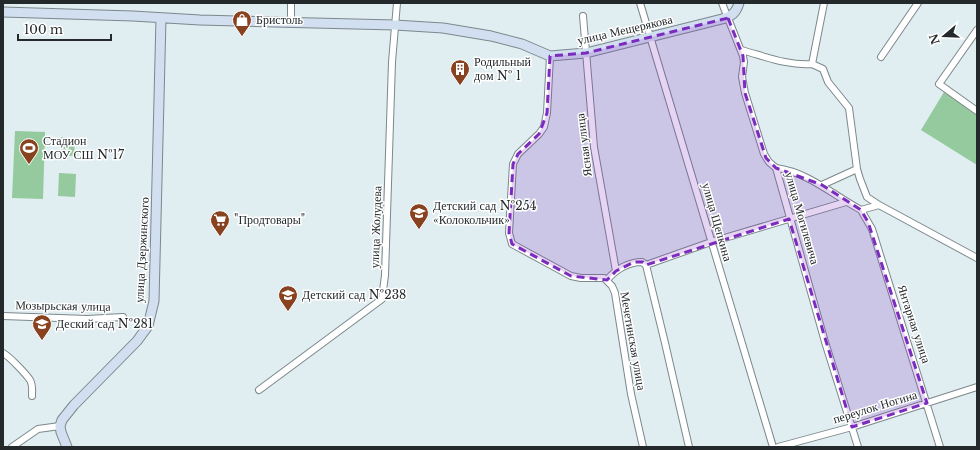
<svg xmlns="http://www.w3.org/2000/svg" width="980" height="450" viewBox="0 0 980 450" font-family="'Libre Baskerville',serif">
	<rect width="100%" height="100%" fill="#e0edf1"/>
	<path fill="#94ca9d" d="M 944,92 L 977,112 L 977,165 L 921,130 Z
		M 15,131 L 45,132 L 43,199 L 12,198 Z
		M 61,137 L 75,139 L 74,156 L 61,155 Z
		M 59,173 L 76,174 L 75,197 L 58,196 Z"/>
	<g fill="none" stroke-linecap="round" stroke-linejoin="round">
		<defs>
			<path id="street" d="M 640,3 L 773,447
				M 722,3 L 743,56 L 744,62 L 742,77 L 745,93 L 764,154 L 769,162 L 776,168 L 825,342 L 858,447
				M 583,16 L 594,147 L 616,271
				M 291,22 L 291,3
				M 977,30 L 939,84 L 977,111
				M 741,50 C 764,56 788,66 812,64
				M 550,56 L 547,113 L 544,127 L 539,134 L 518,154 L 513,164 L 509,233 L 512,244 L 571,276 L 581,278 L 604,278 L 612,286 L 615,293 L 631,394 L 643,447
				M 881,57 L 918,3
				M 776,168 C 808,172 833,195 861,210 L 879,205 L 977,258
				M 857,169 L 860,179 L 867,197 L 879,205
				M 822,185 L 857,169 L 849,108 L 828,82 L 823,69 L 812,64 L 824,3
				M 861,210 L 872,229 L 940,447
				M 646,265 L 711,242 L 846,202
				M 646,265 L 665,343 L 689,447
				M 607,280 C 615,270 628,262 642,262 L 646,265
				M 3,316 L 87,319 L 123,317
				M 3,353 C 9,356 26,374 30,380 C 33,385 32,391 32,396
				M 259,390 L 382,299 L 385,275 L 392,62 L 397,3
				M 12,447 L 38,429 L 60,426
				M 778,447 L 852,427 L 977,387"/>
			<path id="secondary" d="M 3,12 L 133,16 L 200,20 L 395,25 L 443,28 L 491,36 L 522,44 L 550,56 L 586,53 L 722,19 C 732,16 736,13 739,3
				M 67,447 L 61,432 L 60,426 L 62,420 L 74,405 L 137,341 L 148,326 L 154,301 L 161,18"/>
		</defs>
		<use href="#street" stroke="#7c888b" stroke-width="8"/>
		<use href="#secondary" stroke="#7c888b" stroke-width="11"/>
		<use href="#street" stroke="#fff" stroke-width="6"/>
		<use href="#secondary" stroke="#d2dff0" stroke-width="9"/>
	</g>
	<path fill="#7b2cbf" fill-opacity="0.2" stroke="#7b2cbf" stroke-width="3" stroke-dasharray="8 5" stroke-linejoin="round" d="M 728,18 L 743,56 L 745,93 L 766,158 L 776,168 L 822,185 L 861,210 L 868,222 L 927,403 L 852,427 L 789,219 L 646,265 L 643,262 L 634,262 L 616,271 L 607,280 L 571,276 L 512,244 L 509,233 L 513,164 L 518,154 L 539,134 L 547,113 L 550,56 L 586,53 Z"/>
	<defs>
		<symbol id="shop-pin" viewBox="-11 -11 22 30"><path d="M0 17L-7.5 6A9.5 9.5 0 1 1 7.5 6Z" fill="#89421f" stroke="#fff"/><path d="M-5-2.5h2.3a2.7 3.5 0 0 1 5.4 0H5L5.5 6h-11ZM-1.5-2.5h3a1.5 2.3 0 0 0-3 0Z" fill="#fff"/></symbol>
		<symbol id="building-pin" viewBox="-11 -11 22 30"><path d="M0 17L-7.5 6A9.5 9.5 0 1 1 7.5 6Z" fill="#89421f" stroke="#fff"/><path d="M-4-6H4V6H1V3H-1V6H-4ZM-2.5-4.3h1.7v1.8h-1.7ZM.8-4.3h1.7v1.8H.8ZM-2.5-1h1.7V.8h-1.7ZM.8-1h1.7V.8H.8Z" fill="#fff"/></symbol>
		<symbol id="stadium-pin" viewBox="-11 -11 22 30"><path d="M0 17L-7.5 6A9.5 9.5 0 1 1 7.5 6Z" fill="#89421f" stroke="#fff"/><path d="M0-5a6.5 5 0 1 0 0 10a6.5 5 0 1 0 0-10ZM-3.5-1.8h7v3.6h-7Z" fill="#fff"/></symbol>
		<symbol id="school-pin" viewBox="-11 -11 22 30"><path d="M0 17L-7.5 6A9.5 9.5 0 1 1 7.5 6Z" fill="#89421f" stroke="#fff"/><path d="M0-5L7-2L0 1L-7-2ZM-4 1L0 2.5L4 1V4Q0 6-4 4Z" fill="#fff"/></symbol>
		<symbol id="supermarket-pin" viewBox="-11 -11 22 30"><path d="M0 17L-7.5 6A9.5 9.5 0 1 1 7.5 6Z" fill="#89421f" stroke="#fff"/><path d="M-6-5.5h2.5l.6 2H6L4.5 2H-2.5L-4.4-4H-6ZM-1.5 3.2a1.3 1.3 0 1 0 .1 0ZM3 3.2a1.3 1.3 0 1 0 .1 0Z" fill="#fff"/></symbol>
	</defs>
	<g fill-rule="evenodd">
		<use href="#shop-pin" x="231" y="9" width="22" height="30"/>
		<use href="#building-pin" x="449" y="58" width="22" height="30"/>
		<use href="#stadium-pin" x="18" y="137" width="22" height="30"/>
		<use href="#school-pin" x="408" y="202" width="22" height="30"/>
		<use href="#supermarket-pin" x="209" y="209" width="22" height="30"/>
		<use href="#school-pin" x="277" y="284" width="22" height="30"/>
		<use href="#school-pin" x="31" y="313" width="22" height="30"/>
	</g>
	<g text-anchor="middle" stroke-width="3" stroke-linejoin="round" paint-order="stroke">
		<g font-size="12" fill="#24292b" stroke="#fff" text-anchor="start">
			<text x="256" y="24">Бристоль</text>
			<text x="474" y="66">Родильный<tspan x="474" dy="14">дом № 1</tspan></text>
			<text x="43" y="145">Стадион<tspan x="43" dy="14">МОУ СШ №17</tspan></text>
			<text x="433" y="210">Детский сад №254<tspan x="433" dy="14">«Колокольчик»</tspan></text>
			<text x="234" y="224">"Продтовары"</text>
			<text x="302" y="299">Детский сад №238</text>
			<text x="56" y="328">Деский сад №281</text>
		</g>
		<g font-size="12" fill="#24292b" stroke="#fff">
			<text transform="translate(625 30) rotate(-13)" y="4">улица Мещерякова</text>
			<text transform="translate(584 145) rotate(-97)" y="4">Ясная улица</text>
			<text transform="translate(802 218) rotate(74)" y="4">улица Могилевича</text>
			<text transform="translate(717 222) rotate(74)" y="4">улица Щепкина</text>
			<text transform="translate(376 227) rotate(-88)" y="4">улица Жолудева</text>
			<text transform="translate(142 250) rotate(-87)" y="4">улица Дзержинского</text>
			<text transform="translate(63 306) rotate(1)" y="4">Мозырьская улица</text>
			<text transform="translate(914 324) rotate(72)" y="4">Янтарная улица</text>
			<text transform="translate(633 341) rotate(80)" y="4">Мечетинская улица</text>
			<text transform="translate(875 407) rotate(-17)" y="4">переулок Ногина</text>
		</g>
	</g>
	<rect width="980" height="450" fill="none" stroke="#24292b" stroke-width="8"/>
	<g transform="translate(944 36) rotate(251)" stroke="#ffffff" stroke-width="3" paint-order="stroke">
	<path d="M0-3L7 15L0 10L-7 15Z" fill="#24292b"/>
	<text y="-6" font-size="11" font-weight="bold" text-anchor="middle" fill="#24292b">N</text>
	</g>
	<path d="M18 34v6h93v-6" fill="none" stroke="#24292b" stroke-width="2"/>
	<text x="24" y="34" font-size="12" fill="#24292b" stroke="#ffffff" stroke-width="3" paint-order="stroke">100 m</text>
</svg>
